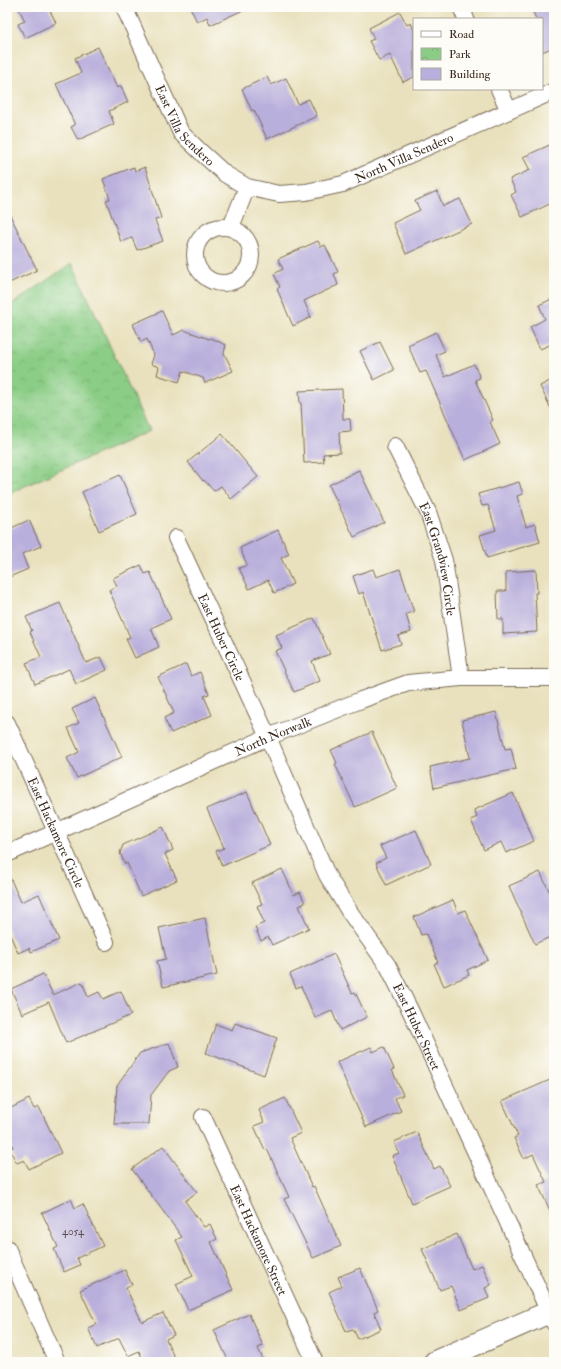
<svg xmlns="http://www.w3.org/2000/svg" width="561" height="1369" viewBox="0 0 561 1369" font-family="'IM FELL Double Pica',serif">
	<defs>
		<pattern id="park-crowns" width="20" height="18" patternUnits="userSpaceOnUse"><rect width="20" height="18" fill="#8bcd86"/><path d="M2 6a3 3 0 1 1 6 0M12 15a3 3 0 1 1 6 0" fill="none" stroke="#79b073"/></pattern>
	</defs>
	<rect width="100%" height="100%" fill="#fdfcf7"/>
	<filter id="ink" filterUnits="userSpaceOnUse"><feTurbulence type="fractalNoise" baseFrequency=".025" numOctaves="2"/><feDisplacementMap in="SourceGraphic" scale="8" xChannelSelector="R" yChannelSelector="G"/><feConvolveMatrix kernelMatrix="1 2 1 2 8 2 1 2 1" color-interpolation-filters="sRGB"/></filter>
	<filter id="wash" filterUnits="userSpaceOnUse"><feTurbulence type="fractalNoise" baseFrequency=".012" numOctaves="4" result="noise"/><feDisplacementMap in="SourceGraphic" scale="16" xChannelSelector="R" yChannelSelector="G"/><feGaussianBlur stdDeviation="0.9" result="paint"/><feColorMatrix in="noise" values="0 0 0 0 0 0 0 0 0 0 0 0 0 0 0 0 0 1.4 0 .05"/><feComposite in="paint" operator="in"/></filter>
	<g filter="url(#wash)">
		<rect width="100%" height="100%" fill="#e9e1bd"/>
		<path fill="url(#park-crowns)" stroke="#637c52" d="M 72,263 L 149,431 L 7,494 L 7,308 Z"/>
		<g id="blocks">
			<path fill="#b9afdc" d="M 18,7 L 48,7 L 56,23 L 25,38 L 18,24 L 25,21 Z
				M 190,7 L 250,7 L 210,25 L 207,17 L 197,22 Z
				M 531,7 L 554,7 L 554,47 L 542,52 L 542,19 L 536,19 Z
				M 400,12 L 407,25 L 411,23 L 414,30 L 414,77 L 403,82 L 390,55 L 379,60 L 369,41 L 374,39 L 369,28 Z
				M 98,47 L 117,88 L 121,86 L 128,102 L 109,111 L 114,124 L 78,140 L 71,127 L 75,125 L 56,84 L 81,73 L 75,58 Z
				M 267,77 L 271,85 L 286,78 L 298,104 L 309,99 L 317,116 L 267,139 L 254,110 L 252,111 L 242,89 Z
				M 554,143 L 554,202 L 522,217 L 511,195 L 516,192 L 510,179 L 530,170 L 523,157 Z
				M 134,167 L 135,171 L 145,167 L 161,218 L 155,220 L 163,241 L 137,250 L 132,238 L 121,242 L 106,200 L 110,199 L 103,179 Z
				M 437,191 L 443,206 L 460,199 L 472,224 L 406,254 L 393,223 L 420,210 L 415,201 Z
				M 7,209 L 37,270 L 7,284 Z
				M 318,241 L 321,247 L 325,245 L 338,272 L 334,274 L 338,285 L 304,301 L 311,317 L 293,326 L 277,289 L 280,287 L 274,274 L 283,269 L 278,259 Z
				M 554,298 L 554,343 L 540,349 L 530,327 L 545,319 L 539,305 Z
				M 162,311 L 173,335 L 184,330 L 209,339 L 211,338 L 226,345 L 224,353 L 233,371 L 205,383 L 203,378 L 183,371 L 179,382 L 157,375 L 159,367 L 151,364 L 154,355 L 147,339 L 141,342 L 133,324 Z
				M 436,332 L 445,351 L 436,355 L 445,377 L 474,364 L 480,378 L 475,380 L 493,420 L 490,422 L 500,444 L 465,460 L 426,371 L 420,373 L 408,345 Z
				M 380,342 L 394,370 L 374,380 L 360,351 Z
				M 554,379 L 554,415 L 540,386 Z
				M 342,389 L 343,419 L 350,419 L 351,431 L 339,432 L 340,453 L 323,454 L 324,462 L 304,463 L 301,403 L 300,403 L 299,391 Z
				M 222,434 L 258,477 L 231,499 L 221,486 L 214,491 L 204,480 L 203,481 L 188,462 Z
				M 359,470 L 384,522 L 354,537 L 329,485 Z
				M 120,475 L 137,514 L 99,531 L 82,492 Z
				M 519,482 L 523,494 L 517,496 L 526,527 L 535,524 L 540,542 L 487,558 L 480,535 L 496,530 L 488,505 L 482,506 L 478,494 Z
				M 29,520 L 41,546 L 22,554 L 28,569 L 7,578 L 7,530 Z
				M 278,530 L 289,554 L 281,558 L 293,584 L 274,593 L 268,580 L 249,589 L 239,568 L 247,565 L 240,548 Z
				M 141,565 L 145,574 L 150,572 L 171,619 L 151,628 L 159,647 L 135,658 L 126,639 L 130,637 L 109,590 L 117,586 L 113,578 Z
				M 373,569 L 376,577 L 400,569 L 414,612 L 406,614 L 411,632 L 398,636 L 401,644 L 382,650 L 363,592 L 359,594 L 353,576 Z
				M 536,570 L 537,593 L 535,593 L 537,632 L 503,634 L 503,619 L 498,619 L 497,591 L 506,591 L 506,572 Z
				M 60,603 L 86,663 L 101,657 L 107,670 L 76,684 L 69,669 L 35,684 L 26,663 L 41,657 L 30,632 L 32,631 L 26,617 Z
				M 314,618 L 330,654 L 312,661 L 320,681 L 294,692 L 275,651 L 282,648 L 276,635 Z
				M 186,664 L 191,676 L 200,672 L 209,694 L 204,696 L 212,715 L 171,733 L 164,718 L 174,713 L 158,677 Z
				M 95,698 L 122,757 L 77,778 L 67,758 L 79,752 L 68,728 L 79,723 L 72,709 Z
				M 496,712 L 505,749 L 511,748 L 516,769 L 434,788 L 430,767 L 470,758 L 462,720 Z
				M 372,732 L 397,788 L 355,807 L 335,764 L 337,763 L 331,750 Z
				M 247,792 L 270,845 L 222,866 L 216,851 L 224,848 L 207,809 Z
				M 513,793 L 534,841 L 506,853 L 501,842 L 484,850 L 471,820 L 477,817 L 474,810 Z
				M 163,827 L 173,850 L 165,854 L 177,880 L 141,896 L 127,863 L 125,864 L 120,853 L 123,845 Z
				M 416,830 L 431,864 L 386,885 L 376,863 L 386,858 L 380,846 Z
				M 282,869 L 294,895 L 300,892 L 305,903 L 299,906 L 309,928 L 272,945 L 268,937 L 261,941 L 255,927 L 264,923 L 257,906 L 262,904 L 252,883 Z
				M 7,871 L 21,902 L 39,894 L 59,940 L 31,952 L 29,948 L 18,953 L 7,928 Z
				M 540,872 L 554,901 L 554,935 L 535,944 L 509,886 Z
				M 453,900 L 458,913 L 465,910 L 488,960 L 467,970 L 469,975 L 444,986 L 434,964 L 438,962 L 426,934 L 421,935 L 414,917 Z
				M 205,918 L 217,975 L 163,987 L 157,961 L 166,959 L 159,928 Z
				M 334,954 L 352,993 L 355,992 L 367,1017 L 340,1030 L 332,1011 L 315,1018 L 301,986 L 296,988 L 290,974 Z
				M 43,974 L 53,995 L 82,982 L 88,997 L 99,992 L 103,999 L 121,991 L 131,1015 L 66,1043 L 49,1002 L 22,1014 L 11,989 Z
				M 235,1023 L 277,1038 L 264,1075 L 206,1053 L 216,1024 L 232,1030 Z
				M 169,1043 L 178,1067 L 169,1071 L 151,1095 L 149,1124 L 114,1124 L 117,1086 L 140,1053 Z
				M 371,1047 L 373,1052 L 384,1047 L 394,1069 L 392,1070 L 403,1095 L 395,1098 L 401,1111 L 366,1127 L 337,1062 Z
				M 550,1080 L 554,1089 L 554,1219 L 538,1185 L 546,1182 L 533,1154 L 524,1159 L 514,1138 L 518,1136 L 502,1101 Z
				M 285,1098 L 301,1133 L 290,1138 L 312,1187 L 314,1186 L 341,1246 L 313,1258 L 284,1199 L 289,1197 L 267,1149 L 265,1150 L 254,1126 L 264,1122 L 259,1110 Z
				M 29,1099 L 34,1109 L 39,1107 L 61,1153 L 29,1169 L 24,1160 L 17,1163 L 9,1149 L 13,1147 L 7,1135 L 7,1110 Z
				M 417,1132 L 434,1169 L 440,1166 L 450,1186 L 412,1203 L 392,1156 L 399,1153 L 394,1142 Z
				M 163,1146 L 197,1192 L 185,1201 L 204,1227 L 210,1224 L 217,1239 L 211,1242 L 233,1290 L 188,1310 L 176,1284 L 193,1276 L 176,1240 L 182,1237 L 132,1169 Z
				M 71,1199 L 75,1208 L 83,1204 L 103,1246 L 77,1258 L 80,1265 L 64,1272 L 54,1249 L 58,1247 L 42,1213 Z
				M 457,1234 L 472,1269 L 482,1265 L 491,1285 L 485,1288 L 489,1298 L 461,1310 L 451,1286 L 440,1290 L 422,1249 Z
				M 360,1268 L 378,1310 L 374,1312 L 381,1329 L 358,1339 L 353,1329 L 346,1331 L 329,1292 L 342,1286 L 338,1277 Z
				M 125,1270 L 132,1285 L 126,1288 L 142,1322 L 163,1313 L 174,1335 L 166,1339 L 176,1362 L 144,1362 L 139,1351 L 128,1356 L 119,1338 L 97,1348 L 88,1328 L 96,1324 L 80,1290 Z
				M 249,1314 L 263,1346 L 258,1348 L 264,1362 L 229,1362 L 214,1330 Z"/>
		</g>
	</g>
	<g filter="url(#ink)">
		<use href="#blocks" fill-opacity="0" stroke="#786a56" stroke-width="1"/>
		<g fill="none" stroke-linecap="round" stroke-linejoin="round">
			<defs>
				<g id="street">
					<path id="s1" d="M 124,7 L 181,133 L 204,155 L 225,174 L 247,187 L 279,194 L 306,192 L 343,184 L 554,91"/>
					<path d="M 461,7 L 466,19"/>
					<path d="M 499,89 L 509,111"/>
					<circle cx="223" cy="255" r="28"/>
					<path d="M 231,227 L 247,187"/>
					<path id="s2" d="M 395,446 L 428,512 L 444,560 L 461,678"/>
					<path id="s3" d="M 176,538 L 268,737 L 327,875 L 349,911 L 388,966 L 411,1012 L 554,1323"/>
					<path id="s4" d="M 7,723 L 106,942"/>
					<path id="s5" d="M 7,854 L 268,737 L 361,700 L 408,683 L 461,678 L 554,678"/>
					<path id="s6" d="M 203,1117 L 315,1362"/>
					<path d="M 7,1248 L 57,1362"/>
				</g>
				<path id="secondary" d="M 435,1362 L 554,1310"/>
			</defs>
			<use href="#street" stroke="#786a56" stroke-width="18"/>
			<use href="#secondary" stroke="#786a56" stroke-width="24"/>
			<use href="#street" stroke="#fff" stroke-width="16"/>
			<use href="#secondary" stroke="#fff" stroke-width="22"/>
		</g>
	</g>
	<g text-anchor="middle" stroke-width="3.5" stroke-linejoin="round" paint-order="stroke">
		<g font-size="11" fill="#5a4b4e">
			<text x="73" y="1235">4054</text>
		</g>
		<g font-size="13" fill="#3b2a1e" stroke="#fdfcf7">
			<text dy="5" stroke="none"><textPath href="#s1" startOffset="134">East Villa Sendero</textPath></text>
			<text dy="5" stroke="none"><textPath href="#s1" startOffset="388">North Villa Sendero</textPath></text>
			<text dy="5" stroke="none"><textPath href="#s2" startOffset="122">East Grandview Circle</textPath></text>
			<text dy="5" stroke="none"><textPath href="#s3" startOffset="109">East Huber Circle</textPath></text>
			<text dy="5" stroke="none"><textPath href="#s5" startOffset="291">North Norwalk</textPath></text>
			<text dy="5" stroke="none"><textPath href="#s4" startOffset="120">East Hackamore Circle</textPath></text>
			<text dy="5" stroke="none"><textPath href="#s3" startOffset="546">East Huber Street</textPath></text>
			<text dy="5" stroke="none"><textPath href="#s6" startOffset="135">East Hackamore Street</textPath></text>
		</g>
	</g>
	<rect width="561" height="1369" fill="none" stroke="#fdfcf7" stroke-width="24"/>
	<rect x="413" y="18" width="130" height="72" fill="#fdfcf7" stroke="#afa8a0"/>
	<rect x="421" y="31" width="20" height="6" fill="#ffffff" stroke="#afa8a0"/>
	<text x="449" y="38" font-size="12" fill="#3b2a1e">Road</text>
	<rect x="421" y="48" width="20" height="12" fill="url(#park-crowns)" stroke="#afa8a0"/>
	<text x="449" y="58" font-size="12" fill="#3b2a1e">Park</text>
	<rect x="421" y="68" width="20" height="12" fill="#b9afdc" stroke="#afa8a0"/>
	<text x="449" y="78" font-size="12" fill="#3b2a1e">Building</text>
</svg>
